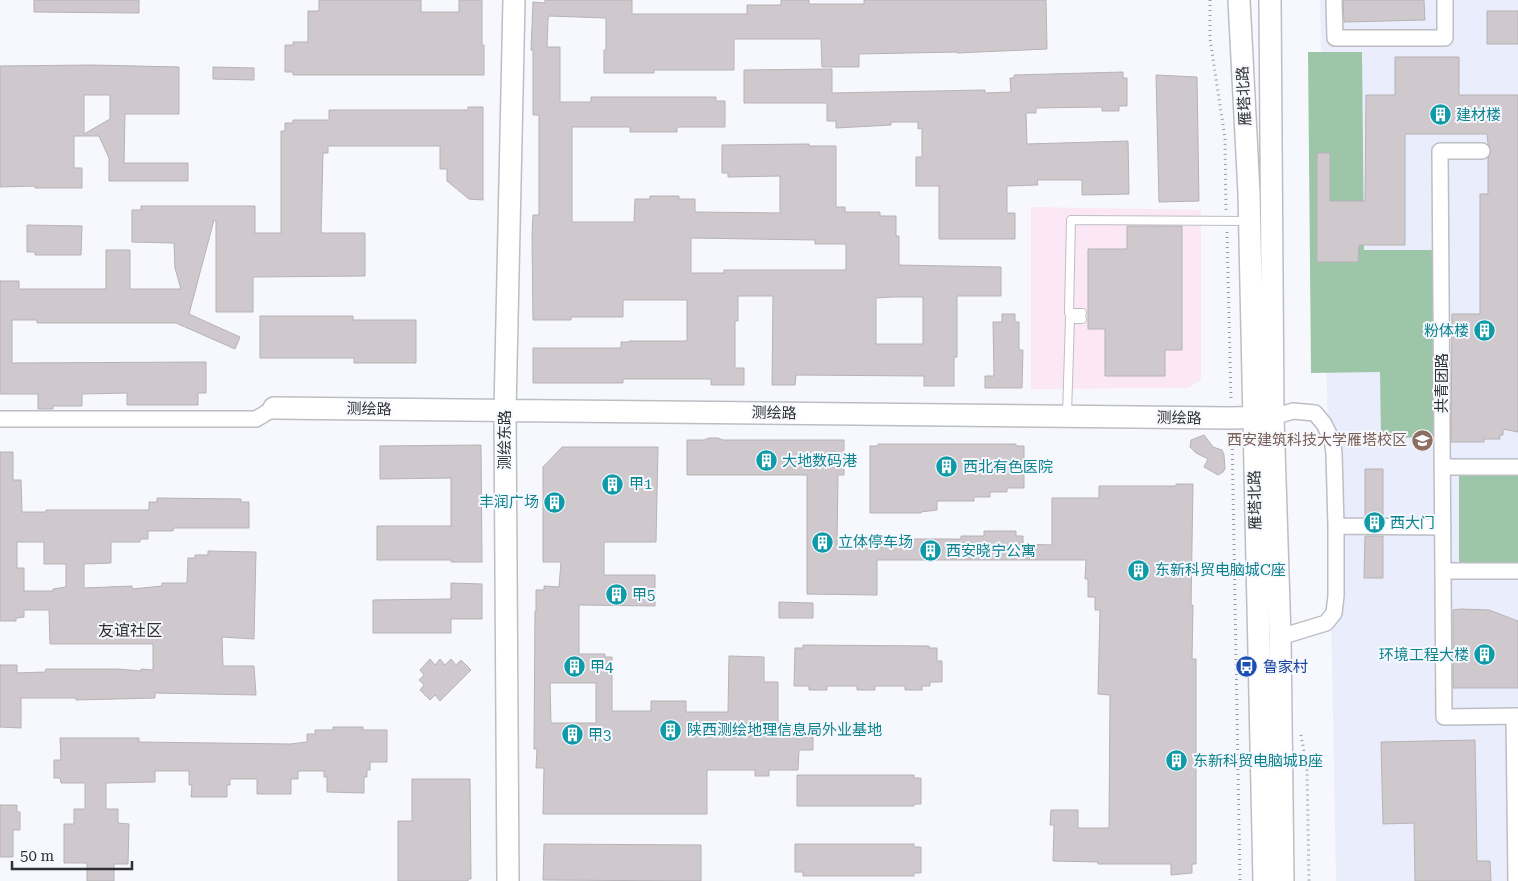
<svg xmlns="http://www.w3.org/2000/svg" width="1518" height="881" viewBox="0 0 1518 881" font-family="'Roboto Serif','Noto Sans SC',serif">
	<rect width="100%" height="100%" fill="#f6f8fe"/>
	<path fill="#fce7f6" d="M 1031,207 L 1201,210 L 1201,380 L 1188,388 L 1031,389 Z"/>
	<path fill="#eaedfb" d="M 1320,0 L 1518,0 L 1518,881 L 1336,881 Z"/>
	<path fill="#9dc6a9" d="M 1308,52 L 1362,52 L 1364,250 L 1442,250 L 1444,437 L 1381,438 L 1380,372 L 1311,373 Z
		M 1459,476 L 1518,476 L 1518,562 L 1459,562 Z"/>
	<path fill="#cfc9cd" stroke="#b7b2b5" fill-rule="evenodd" d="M 34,0 L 139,0 L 139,13 L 34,12 Z
		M 319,0 L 421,0 L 421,12 L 459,12 L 459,0 L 482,0 L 482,45 L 484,45 L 484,75 L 293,75 L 293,72 L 285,72 L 285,45 L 293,45 L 293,42 L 308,42 L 308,11 L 319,11 Z
		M 545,0 L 632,0 L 632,14 L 747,14 L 747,5 L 781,5 L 781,0 L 809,0 L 809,4 L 864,4 L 864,0 L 1046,0 L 1047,49 L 957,53 L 957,52 L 859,54 L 859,67 L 822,67 L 821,39 L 734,39 L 734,70 L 654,70 L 654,73 L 604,73 L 604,50 L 606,50 L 606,18 L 549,16 L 548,19 L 547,47 L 560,47 L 560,102 L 591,102 L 591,97 L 716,97 L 716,101 L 725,101 L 725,127 L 677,127 L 677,132 L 630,132 L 630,127 L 572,127 L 572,222 L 634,222 L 635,199 L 650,199 L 650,196 L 679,196 L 679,199 L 695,199 L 695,212 L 780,213 L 780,176 L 728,177 L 728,173 L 722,173 L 722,145 L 809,144 L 809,146 L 836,146 L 836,207 L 845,207 L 845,212 L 880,212 L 880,216 L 896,216 L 896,236 L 899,236 L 899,265 L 1001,267 L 1001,296 L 957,296 L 957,357 L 954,357 L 954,386 L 924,386 L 924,376 L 796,375 L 795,385 L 772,385 L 773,296 L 738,296 L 738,321 L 735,321 L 735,368 L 744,368 L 744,385 L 711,385 L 711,379 L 623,379 L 623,383 L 533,383 L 533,348 L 621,348 L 621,342 L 629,342 L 629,341 L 687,341 L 687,300 L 623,300 L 623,317 L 571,317 L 571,320 L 533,320 L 532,235 L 533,215 L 539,215 L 539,115 L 533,115 L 533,50 L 531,50 L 533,2 L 545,3 ZM 691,238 L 815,240 L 815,244 L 846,244 L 846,270 L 724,270 L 724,273 L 691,273 ZM 892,297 L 923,297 L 923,344 L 876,344 L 876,298 Z
		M 1343,0 L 1424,0 L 1425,20 L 1344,22 Z
		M 1487,11 L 1518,11 L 1518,44 L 1487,44 Z
		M 1395,57 L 1459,57 L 1459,95 L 1518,95 L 1518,432 L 1503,429 L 1503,435 L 1500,435 L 1500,439 L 1484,439 L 1484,442 L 1451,442 L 1452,314 L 1480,314 L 1480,194 L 1488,194 L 1488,158 L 1491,151 L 1488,144 L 1487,134 L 1405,134 L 1405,245 L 1359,245 L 1358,262 L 1317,262 L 1317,153 L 1330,153 L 1330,201 L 1365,201 L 1366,95 L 1395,95 Z
		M 92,65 L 179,67 L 179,114 L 125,114 L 124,163 L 188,163 L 188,181 L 109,181 L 109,158 L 99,136 L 74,136 L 74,168 L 82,168 L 82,188 L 35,188 L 35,186 L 0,187 L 0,66 ZM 84,95 L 110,95 L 110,119 L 84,134 Z
		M 213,67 L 254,68 L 254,80 L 213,79 Z
		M 832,69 L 832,93 L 985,90 L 985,93 L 1011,92 L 1010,78 L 1014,78 L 1014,75 L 1123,72 L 1123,78 L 1127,78 L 1127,106 L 1119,106 L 1119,111 L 1102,111 L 1102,107 L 1036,108 L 1036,113 L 1026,113 L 1027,144 L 1128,141 L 1129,194 L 1082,195 L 1082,180 L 1037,180 L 1038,185 L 1007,186 L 1007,213 L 1015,213 L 1015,239 L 939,239 L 939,186 L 916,186 L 916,157 L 922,157 L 922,128 L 918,129 L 918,122 L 891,122 L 891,125 L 836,128 L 836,121 L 827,121 L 827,103 L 744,103 L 744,70 Z
		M 1156,75 L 1197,77 L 1199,201 L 1159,202 Z
		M 468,107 L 483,107 L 483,200 L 469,199 L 447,181 L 447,169 L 440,169 L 440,146 L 328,146 L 328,153 L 323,153 L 321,233 L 365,233 L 365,276 L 253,277 L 253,312 L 216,312 L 216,221 L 214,220 L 189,314 L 240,337 L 235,349 L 176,323 L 37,323 L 37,320 L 12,320 L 12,363 L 206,362 L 206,393 L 198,393 L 198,405 L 127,405 L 127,393 L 82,394 L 82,406 L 53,406 L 53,409 L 38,409 L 38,394 L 0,394 L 0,281 L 19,281 L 19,289 L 106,289 L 106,250 L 130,250 L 130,289 L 181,289 L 175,268 L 174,243 L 132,242 L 132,210 L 141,210 L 141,206 L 255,206 L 255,233 L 281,233 L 281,131 L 285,131 L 285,123 L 293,123 L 293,120 L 329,120 L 329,110 L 468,110 Z
		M 27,225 L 82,226 L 81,255 L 35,255 L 35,252 L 27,252 Z
		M 1127,226 L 1182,226 L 1182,350 L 1165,350 L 1165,376 L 1105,376 L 1105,329 L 1088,329 L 1088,249 L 1127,249 Z
		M 1002,314 L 1015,314 L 1015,322 L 1019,322 L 1019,350 L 1023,350 L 1022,388 L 985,388 L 985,376 L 994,376 L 993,322 L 1002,322 Z
		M 260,316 L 353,316 L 353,320 L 416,320 L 416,363 L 354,363 L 354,358 L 260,358 Z
		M 1204,435 L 1213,447 L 1222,450 L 1224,455 L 1225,469 L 1223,472 L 1218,475 L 1204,467 L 1208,459 L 1196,453 L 1190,447 L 1191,440 Z
		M 709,438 L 718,438 L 723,440 L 844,440 L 844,475 L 838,475 L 837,546 L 878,546 L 878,543 L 884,543 L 884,541 L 894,541 L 894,539 L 961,539 L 961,536 L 984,536 L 984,531 L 1016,531 L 1016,536 L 1023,536 L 1023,544 L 1052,545 L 1052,498 L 1099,498 L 1099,486 L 1176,486 L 1176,484 L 1193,484 L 1191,605 L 1193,605 L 1192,659 L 1196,659 L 1196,864 L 1192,864 L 1192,873 L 1171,875 L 1171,864 L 1098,864 L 1098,862 L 1053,861 L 1054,825 L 1050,825 L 1051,810 L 1078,810 L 1078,828 L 1109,828 L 1110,695 L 1098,694 L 1100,610 L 1095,610 L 1095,597 L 1088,597 L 1088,579 L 1085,579 L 1086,560 L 877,560 L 877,595 L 807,594 L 807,475 L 687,475 L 687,440 L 704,440 Z
		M 878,444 L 1016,444 L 1016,446 L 1024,446 L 1024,488 L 1007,488 L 1007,492 L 990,492 L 990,497 L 974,497 L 974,501 L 937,501 L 937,510 L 921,512 L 921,513 L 870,513 L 870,446 L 878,446 Z
		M 481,445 L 482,562 L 451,562 L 451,560 L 377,560 L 377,526 L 451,526 L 451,478 L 380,479 L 380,446 Z
		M 562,447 L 658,447 L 656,542 L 604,542 L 604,575 L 655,575 L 655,606 L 579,605 L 579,654 L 605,654 L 605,657 L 612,657 L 612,711 L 651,711 L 651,701 L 686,701 L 686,712 L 728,712 L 729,656 L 764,657 L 764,682 L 778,682 L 778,728 L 799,729 L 799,737 L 813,737 L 813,750 L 799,750 L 798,770 L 769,770 L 769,776 L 755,776 L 755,770 L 707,770 L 707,814 L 543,814 L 544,768 L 536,768 L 537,749 L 534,749 L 535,611 L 536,611 L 536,590 L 544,590 L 544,586 L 559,587 L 561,562 L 543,562 L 543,467 ZM 550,683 L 596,683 L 596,723 L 551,723 Z
		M 0,452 L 13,452 L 13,480 L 21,480 L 22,512 L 46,512 L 46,510 L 149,510 L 149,502 L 157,502 L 157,498 L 241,499 L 241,502 L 249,502 L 249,528 L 174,528 L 173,531 L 148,531 L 148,539 L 140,539 L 140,542 L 111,542 L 111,563 L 84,564 L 84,588 L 132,586 L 132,589 L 162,586 L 162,583 L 187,583 L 188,558 L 195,558 L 195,555 L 208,555 L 208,551 L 256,552 L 254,639 L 222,637 L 223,666 L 254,666 L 256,695 L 155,693 L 155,698 L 76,700 L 75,698 L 21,698 L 21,728 L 0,727 L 0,665 L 17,665 L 17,673 L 45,672 L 46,669 L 118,669 L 141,671 L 141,669 L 153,670 L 153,644 L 50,644 L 49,610 L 24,610 L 24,617 L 16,618 L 16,621 L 0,621 ZM 17,542 L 44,542 L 44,564 L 66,564 L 66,587 L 53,589 L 53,591 L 24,591 L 24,568 L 17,568 Z
		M 1365,469 L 1383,469 L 1383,517 L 1365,517 Z
		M 1365,536 L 1383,536 L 1383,578 L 1364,578 Z
		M 451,583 L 482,584 L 482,619 L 451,619 L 451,633 L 373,633 L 373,600 L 451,599 Z
		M 779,602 L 813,603 L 813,618 L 779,618 Z
		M 1461,609 L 1489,610 L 1518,621 L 1518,688 L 1453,688 L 1453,610 Z
		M 803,645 L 929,646 L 929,648 L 937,648 L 937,661 L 942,661 L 942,682 L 930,682 L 930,686 L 922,686 L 922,690 L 905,690 L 905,686 L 875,686 L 875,690 L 857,690 L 857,686 L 827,686 L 827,690 L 809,690 L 809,686 L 794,686 L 795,648 L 803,648 Z
		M 430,659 L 435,665 L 440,659 L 445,665 L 451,659 L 456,665 L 461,660 L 471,670 L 440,701 L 435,695 L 430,700 L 420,690 L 424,685 L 419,680 L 424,675 L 420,670 Z
		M 333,727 L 363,727 L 363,730 L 387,730 L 387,762 L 370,762 L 370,770 L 367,770 L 367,777 L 364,777 L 364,793 L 327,792 L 327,777 L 324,777 L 324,771 L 298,771 L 298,779 L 291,779 L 291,794 L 257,794 L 257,779 L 230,779 L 230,785 L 227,785 L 227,797 L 191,797 L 192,785 L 189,785 L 189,771 L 155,771 L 155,782 L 106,783 L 106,809 L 118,809 L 118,823 L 129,824 L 128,864 L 114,864 L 114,881 L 87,881 L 87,863 L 64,863 L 64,824 L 74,824 L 74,809 L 85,809 L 85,783 L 61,783 L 60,778 L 54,778 L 54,760 L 61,760 L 60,738 L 139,738 L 139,742 L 290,744 L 307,742 L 307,734 L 315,734 L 315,730 L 333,730 Z
		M 1475,740 L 1477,861 L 1490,861 L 1491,881 L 1415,881 L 1414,823 L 1383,824 L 1381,742 Z
		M 797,775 L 914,775 L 914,778 L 921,778 L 921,804 L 914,804 L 914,806 L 797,806 Z
		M 412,779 L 470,779 L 471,879 L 468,879 L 468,881 L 398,881 L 398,821 L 412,821 Z
		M 0,805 L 17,805 L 17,812 L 20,812 L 20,830 L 13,830 L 13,857 L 0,857 Z
		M 544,844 L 701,845 L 701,881 L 543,880 Z
		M 795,844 L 914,844 L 914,847 L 921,847 L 921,873 L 914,873 L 914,876 L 803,876 L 803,872 L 795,872 Z"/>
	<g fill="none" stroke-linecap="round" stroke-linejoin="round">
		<defs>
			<path id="lane" d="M 1082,313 L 1069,313 L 1071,220 L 1249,221
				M 1067,414 L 1070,319 L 1082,319"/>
			<path id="street" d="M 1334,0 L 1335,38 L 1445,38 L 1445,0
				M 1482,151 L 1440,151 L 1444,717 L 1518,716
				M 1273,417 L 1293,411 L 1315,413 L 1324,424 L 1332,440 L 1334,453 L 1336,526 L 1336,596 L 1334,613 L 1326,623 L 1280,637
				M 0,419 L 256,419 L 274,408
				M 1442,467 L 1518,467
				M 1336,526 L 1443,527
				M 1443,571 L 1518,571
				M 1514,716 L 1516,881"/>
			<path id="secondary" d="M 1239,0 L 1249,193 L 1264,881
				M 1270,0 L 1273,417 L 1280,637 L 1283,881
				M 274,408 L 1231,418 L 1273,417
				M 508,881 L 505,411 L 514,0"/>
		</defs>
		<use href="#lane" stroke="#bdbec4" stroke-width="10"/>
		<use href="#street" stroke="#bdbec4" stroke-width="18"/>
		<use href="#secondary" stroke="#bdbec4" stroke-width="24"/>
		<path stroke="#9a9ba0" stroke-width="3" stroke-dasharray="1 4" stroke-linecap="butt" d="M 1210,0 L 1210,39 L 1225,138 L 1226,211
			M 1227,232 L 1231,400
			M 1232,434 L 1240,881
			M 1301,735 L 1307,768 L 1309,881"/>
		<use href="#lane" stroke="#fff" stroke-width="8"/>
		<use href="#street" stroke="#fff" stroke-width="15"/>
		<use href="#secondary" stroke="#fff" stroke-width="21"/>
	</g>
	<defs>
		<symbol id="building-disc" viewBox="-11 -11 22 22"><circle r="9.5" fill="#0f9aa8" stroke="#f6f8fe"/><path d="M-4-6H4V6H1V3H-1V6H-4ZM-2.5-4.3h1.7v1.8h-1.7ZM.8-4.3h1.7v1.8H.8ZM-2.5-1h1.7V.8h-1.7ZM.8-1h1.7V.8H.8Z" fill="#fff"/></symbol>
		<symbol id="university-disc" viewBox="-11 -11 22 22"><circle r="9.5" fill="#8d6e63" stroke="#f6f8fe"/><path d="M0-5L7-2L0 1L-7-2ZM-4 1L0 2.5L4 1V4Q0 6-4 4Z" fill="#fff"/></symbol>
		<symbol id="bus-disc" viewBox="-11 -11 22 22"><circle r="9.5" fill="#1a4fb4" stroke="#f6f8fe"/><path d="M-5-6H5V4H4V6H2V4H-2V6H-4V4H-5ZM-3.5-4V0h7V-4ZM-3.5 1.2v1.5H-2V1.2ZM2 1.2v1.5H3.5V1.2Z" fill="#fff"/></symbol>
	</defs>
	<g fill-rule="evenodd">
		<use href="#building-disc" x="1428" y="102" width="25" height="25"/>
		<use href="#building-disc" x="1472" y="318" width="25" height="25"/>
		<use href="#university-disc" x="1410" y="428" width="25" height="25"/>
		<use href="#building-disc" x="754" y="448" width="25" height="25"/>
		<use href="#building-disc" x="934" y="454" width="25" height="25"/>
		<use href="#building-disc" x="600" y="472" width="25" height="25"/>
		<use href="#building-disc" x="542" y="490" width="25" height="25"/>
		<use href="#building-disc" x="1362" y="510" width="25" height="25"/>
		<use href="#building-disc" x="810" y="530" width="25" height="25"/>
		<use href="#building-disc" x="918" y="538" width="25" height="25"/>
		<use href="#building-disc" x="1126" y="558" width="25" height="25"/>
		<use href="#building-disc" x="604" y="582" width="25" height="25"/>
		<use href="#building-disc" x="1472" y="642" width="25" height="25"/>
		<use href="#building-disc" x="562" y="654" width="25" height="25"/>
		<use href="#bus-disc" x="1234" y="654" width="25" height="25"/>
		<use href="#building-disc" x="658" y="718" width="25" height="25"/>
		<use href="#building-disc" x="560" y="722" width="25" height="25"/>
		<use href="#building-disc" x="1164" y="748" width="25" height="25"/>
	</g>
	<g text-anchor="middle" stroke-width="4" stroke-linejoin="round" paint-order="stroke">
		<g font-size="15" fill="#2f3032" stroke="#f6f8fe">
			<text transform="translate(1244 96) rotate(-93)" y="5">雁塔北路</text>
			<text transform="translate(1442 383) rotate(-90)" y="5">共青团路</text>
			<text transform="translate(369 409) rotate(1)" y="5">测绘路</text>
			<text transform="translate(774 413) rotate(1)" y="5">测绘路</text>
			<text transform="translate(1179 418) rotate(1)" y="5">测绘路</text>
			<text transform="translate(505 440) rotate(-90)" y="5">测绘东路</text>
			<text transform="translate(1255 500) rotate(-91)" y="5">雁塔北路</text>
		</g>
		<g font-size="15" fill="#0d838f" stroke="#f6f8fe" text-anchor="start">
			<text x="1456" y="120">建材楼</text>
			<text x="1469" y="336" text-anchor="end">粉体楼</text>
			<text x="782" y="466">大地数码港</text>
			<text x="963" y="472">西北有色医院</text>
			<text x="629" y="489">甲1</text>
			<text x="539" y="507" text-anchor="end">丰润广场</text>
			<text x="1390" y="528">西大门</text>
			<text x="838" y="547">立体停车场</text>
			<text x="946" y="556">西安晓宁公寓</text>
			<text x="1155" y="575">东新科贸电脑城C座</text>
			<text x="632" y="600">甲5</text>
			<text x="1469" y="660" text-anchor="end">环境工程大楼</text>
			<text x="590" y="672">甲4</text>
			<text x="687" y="735">陕西测绘地理信息局外业基地</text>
			<text x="588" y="740">甲3</text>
			<text x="1193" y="766">东新科贸电脑城B座</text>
		</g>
		<g font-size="15" fill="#785e54" stroke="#f6f8fe" text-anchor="end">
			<text x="1407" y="445">西安建筑科技大学雁塔校区</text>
		</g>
		<g font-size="15" fill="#164399" stroke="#f6f8fe" text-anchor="start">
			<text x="1263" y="672">鲁家村</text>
		</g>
		<g font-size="16" fill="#2f3032" stroke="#f6f8fe">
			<text x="130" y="636">友谊社区</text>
		</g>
	</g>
	<path d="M12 861v8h120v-8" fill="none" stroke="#2f3032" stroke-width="2.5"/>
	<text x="20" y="861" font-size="15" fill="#2f3032" stroke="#f6f8fe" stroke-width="4" paint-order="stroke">50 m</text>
</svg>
